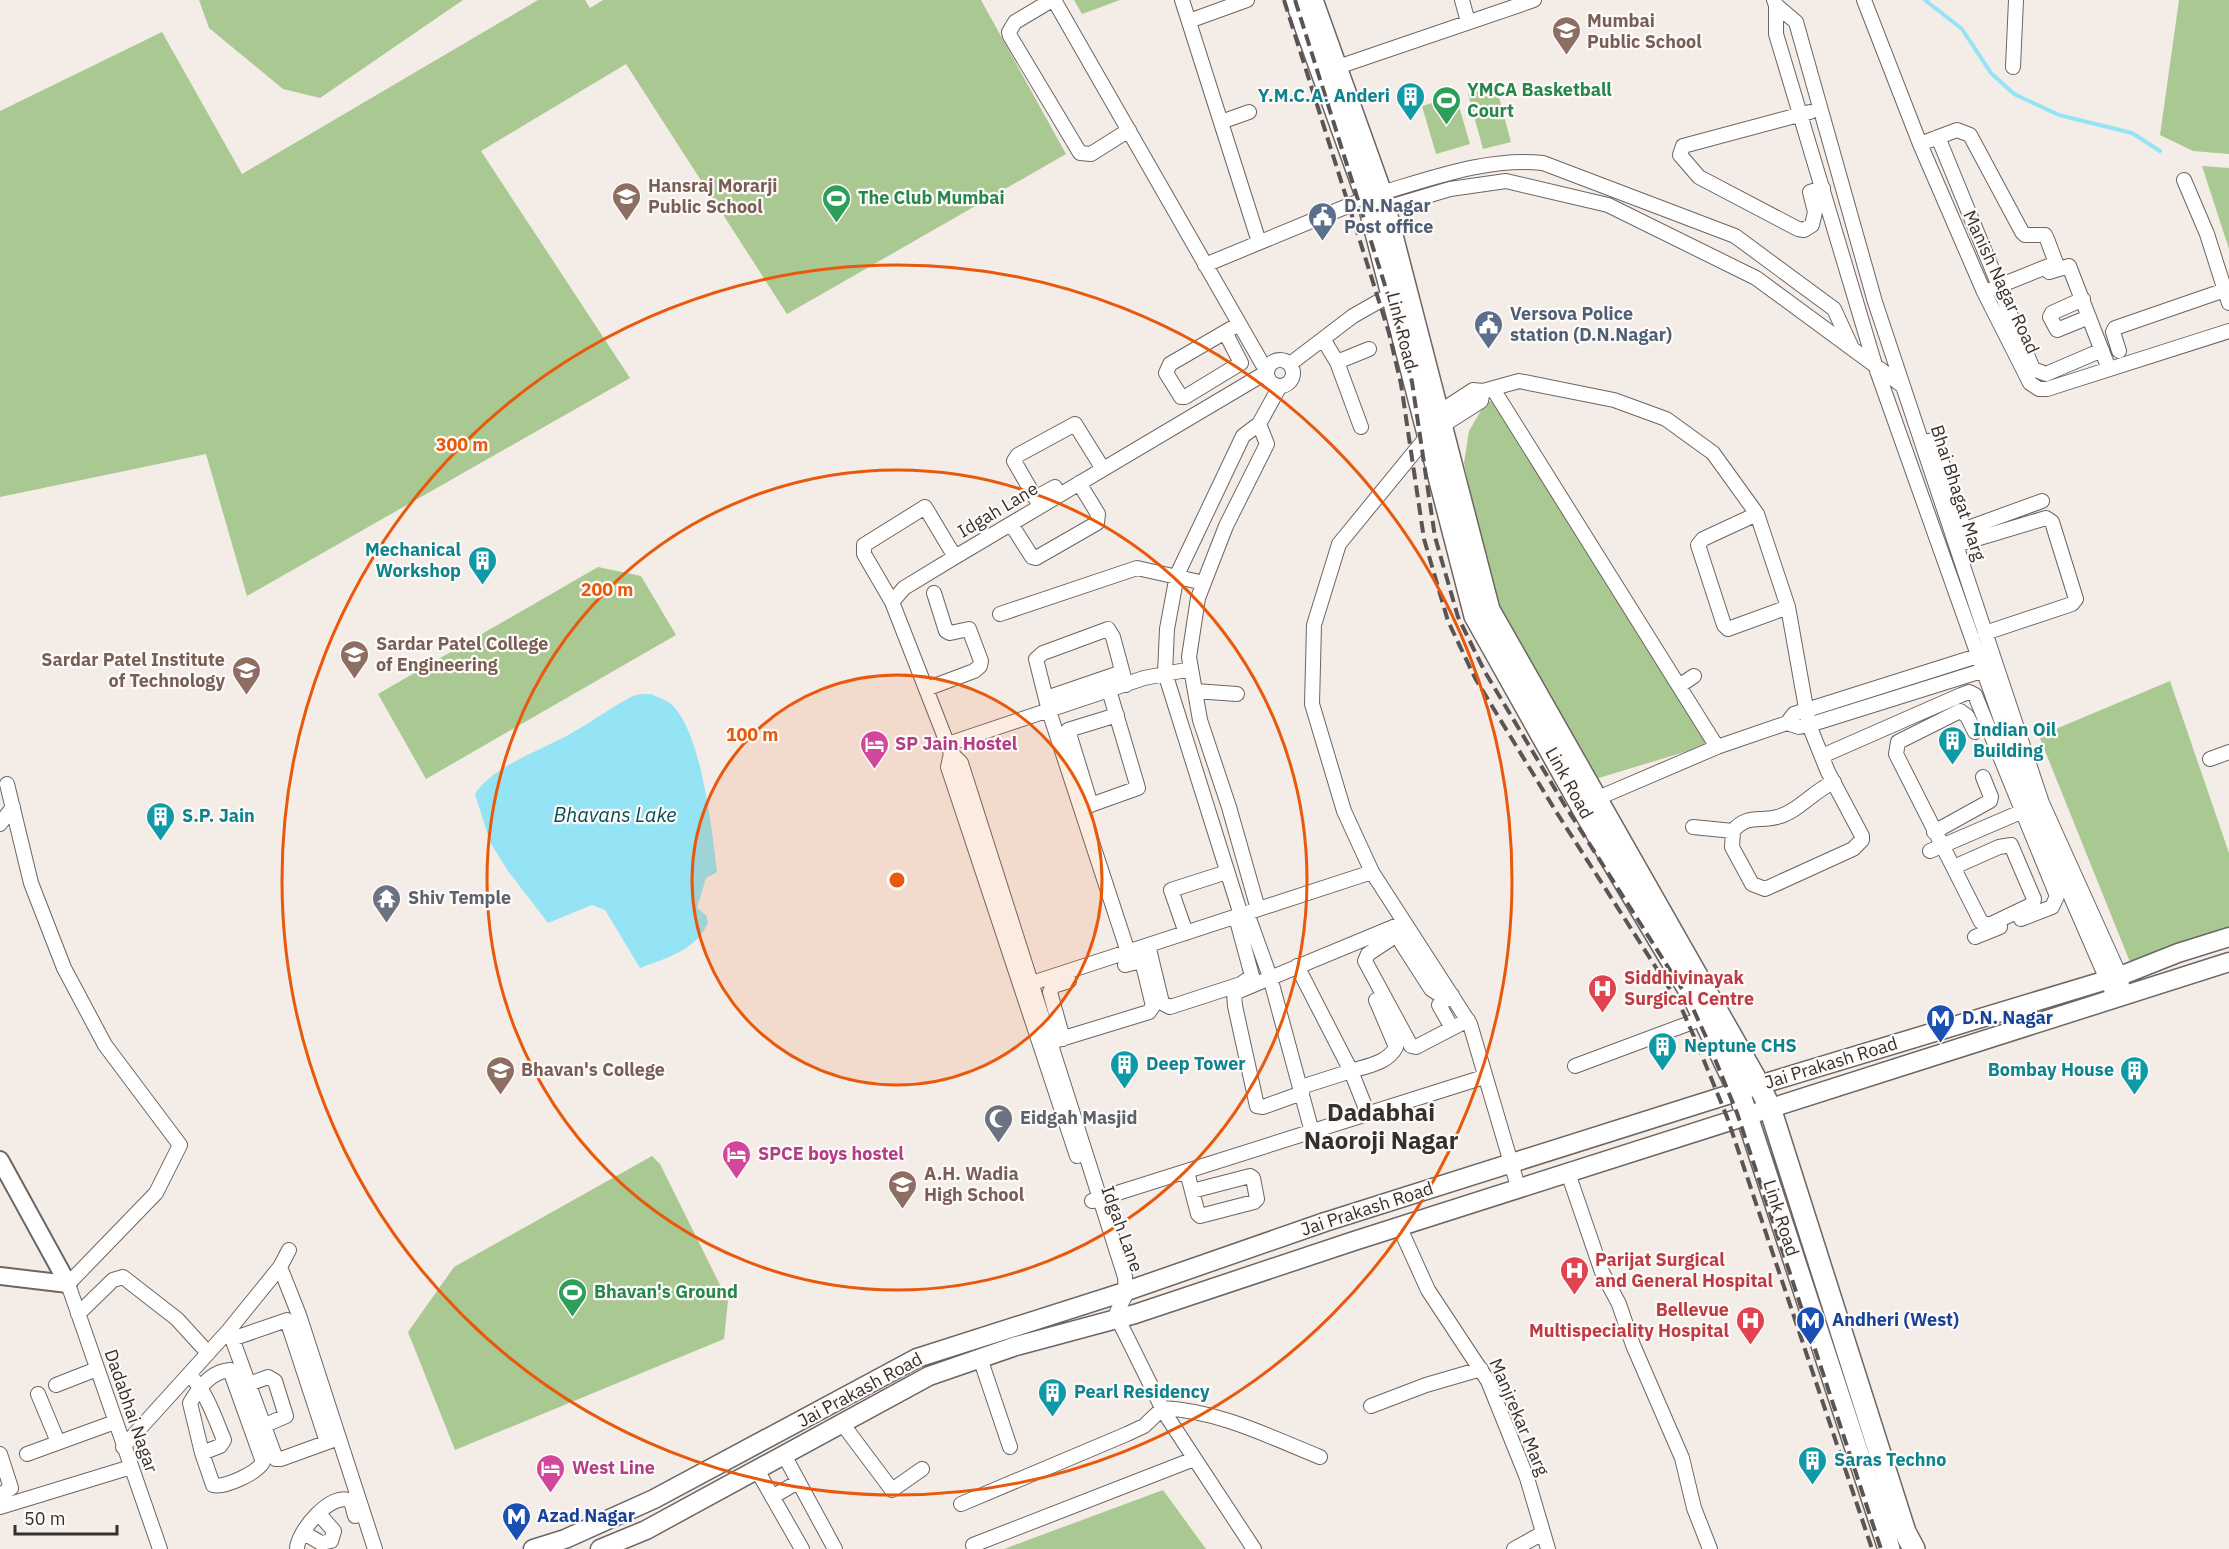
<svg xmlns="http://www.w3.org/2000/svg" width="2229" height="1549" viewBox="0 0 2229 1549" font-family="'IBM Plex Sans',sans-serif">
	<rect width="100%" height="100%" fill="#f4ece7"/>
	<path fill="#aac992" d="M 199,0 L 463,0 L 320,98 L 283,89 L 209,28 Z
		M 538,0 L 585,0 L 590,8 L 603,0 L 981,0 L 1066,154 L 787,314 L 626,64 L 481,151 L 630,378 L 247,596 L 206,454 L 0,497 L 0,111 L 162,32 L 242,174 Z
		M 1074,0 L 1120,0 L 1082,14 Z
		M 2179,0 L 2229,0 L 2229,154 L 2193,151 L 2160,135 Z
		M 1496,86 L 1511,142 L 1483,149 L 1468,94 Z
		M 1456,96 L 1470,144 L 1436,154 L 1422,106 Z
		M 2202,166 L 2229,168 L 2229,249 Z
		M 1493,401 L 1711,744 L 1592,780 L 1494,602 L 1464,463 L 1469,431 L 1486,402 Z
		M 598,567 L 641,576 L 676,635 L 426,779 L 378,694 Z
		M 2170,681 L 2229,853 L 2229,927 L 2130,962 L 2039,736 Z
		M 652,1156 L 660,1164 L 728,1301 L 724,1339 L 455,1450 L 408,1332 L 454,1267 Z
		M 1163,1490 L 1206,1549 L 1004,1549 Z"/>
	<path fill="#94e4f5" d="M 651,694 C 657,697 666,700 671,704 C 702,732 712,831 717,872 L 706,878 L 697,908 L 706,915 L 708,923 C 695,951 666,958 640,968 L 605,910 L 592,905 L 548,923 L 508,871 L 490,842 L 475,794 C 493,765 548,748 577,730 C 596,719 613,706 633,696 C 638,694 645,694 651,694 Z"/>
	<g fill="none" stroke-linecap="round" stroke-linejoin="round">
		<path stroke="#94e4f5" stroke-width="4" d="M 1925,0 L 1962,29 L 1991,73 L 2014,94 L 2059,115 L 2132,133 L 2160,151"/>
		<defs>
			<path id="minor" d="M 1052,0 L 1015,22 L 1009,32 L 1010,36 L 1080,153 L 1091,154 L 1129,130
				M 1054,0 L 1267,372 L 955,557 L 904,588 L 892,602 L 951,753 L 961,763 L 1125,1277 L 1126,1294 L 1117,1312 L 1118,1319 L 1164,1412 L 1254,1549
				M 1182,0 L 1259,242
				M 1462,0 L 1468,22
				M 1774,0 L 1776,5 L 1796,22 L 1875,302 L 2042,803 L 2120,976 L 2124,995
				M 1864,0 L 1920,144 L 1984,292 L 2030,383 L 2039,389 L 2047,389 L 2229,331
				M 1776,5 L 1776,34 L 1875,365 L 2032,807 L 2111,989
				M 1189,21 L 1247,0
				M 2013,67 L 2016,0
				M 1329,70 L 1534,0
				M 1810,112 L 1683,146 L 1680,155 L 1699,177 L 1798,229 L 1804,230 L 1812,225 L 1815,212 L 1810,192 L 1823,188
				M 1221,122 L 1249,112
				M 1938,137 L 1999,286
				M 1920,144 L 1957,130 L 1970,135 L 2022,232 L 2025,235 L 2045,235 L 2047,239 L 2056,263 L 1984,292
				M 2184,180 L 2207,234 L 2229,303
				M 1381,193 C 1433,178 1489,157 1543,163 L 1735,236 L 1834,309 L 1851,346
				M 1386,208 L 1450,189 L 1506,181 L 1608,205 L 1756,278 L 1903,386
				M 1205,265 L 1367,198
				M 2049,272 L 2069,266 L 2109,369
				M 2001,292 L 2033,369 L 2046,374 L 2102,350
				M 2083,299 L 2052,313 L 2050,317 L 2057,330 L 2089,317
				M 1225,332 L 1241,363 L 1185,397 L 1181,397 L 1166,373 L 1170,364 L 1239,324
				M 1323,339 L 1337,362 L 1361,427
				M 2119,351 L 2113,332 L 2115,328 L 2225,290
				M1267 373a13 13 0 1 1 26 0a13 13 0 1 1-26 0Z
				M 1337,362 L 1369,349
				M 1290,364 L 1353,316 L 1397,291
				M 1493,389 L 1717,747
				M 1483,391 L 1481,401 L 1429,434 L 1339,544 L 1314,625 L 1312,704 L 1344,811 L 1372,872 L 1470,1024 L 1519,1190
				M 1433,416 L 1473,390 L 1483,391 L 1519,381 L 1614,400 L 1666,419 L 1713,453 L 1757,514 L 1788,607 L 1809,725 L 1828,772 L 1862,836 L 1862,840 L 1853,849 L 1765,889 L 1752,884 L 1732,847 L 1733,831 C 1747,814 1759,822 1777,817 C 1798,812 1813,791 1834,782
				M 1922,443 L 1933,440 L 1935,442 L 1964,529
				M 1035,498 L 1055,487
				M 1040,506 L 1014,461 L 1018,455 L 1075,424 L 1103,469
				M 1757,514 L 1703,539 L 1698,545 L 1724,625 L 1728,629 L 1788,607
				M 1011,524 L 1032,557 L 1036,558 L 1097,523 L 1098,514 L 1079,483
				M 1957,532 L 2042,501
				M 1956,545 L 2046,518 L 2052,522 L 2076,599 L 2072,604 L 1985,633
				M 892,602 L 864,554 L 864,545 L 925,507 L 955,557
				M 1000,614 L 1137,568 L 1204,583
				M 1126,685 L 1113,637 L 1108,629 L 1043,653 L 1036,659 L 1049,711 L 1128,952
				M 1679,686 L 1694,676
				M 926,689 L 974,671 L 980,666 L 981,661 L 969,629 L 950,633 L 946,631 L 934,593
				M 1195,691 L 1237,694
				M 1046,698 L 1122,672
				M 1787,723 L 1799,727 L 1809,725 L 1991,668
				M 948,744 L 1144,678 L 1191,669
				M 951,753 L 948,767 L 1077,1156
				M 1822,756 L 1961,695 L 1969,692 L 1975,695 L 2057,896 L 2052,907 L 2021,919
				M 2210,759 L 2229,752
				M 7,784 L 31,883 L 64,968 L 105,1045 L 180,1145 L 156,1193 L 68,1284 L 160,1549
				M 1591,801 L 1717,747 L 1787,723 L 1794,714 L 1987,653
				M 1091,805 L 1068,730 L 1117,715
				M 1082,808 L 1138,788 L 1109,690
				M 0,824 L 13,807
				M 1693,827 L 1733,831
				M 1934,832 L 1990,801 L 1991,797 L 1983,777
				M 1930,851 L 2030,808
				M 1954,867 L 1999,847 L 2011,845 L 2034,899 L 2033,904 L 1989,925 L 1981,922 L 1896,754 L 1898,742 L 1960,711 L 1967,716 L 1975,732
				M 1258,909 L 1229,807 L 1200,720 L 1189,657 L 1198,598 L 1226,526 L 1267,444 L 1259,424
				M 1247,913 L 1270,977 L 1312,1132
				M 1241,915 L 1165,673 L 1167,629 L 1177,575 L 1243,436 L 1259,424 L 1280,386
				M 1406,929 L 1368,954 L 1365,961 L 1411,1046 L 1416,1047 L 1468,1020
				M 1186,933 L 1171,890 L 1227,872
				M 1411,935 L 1402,944 L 1431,989 L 1437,993 L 1446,987
				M 1975,937 L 2000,927
				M 1148,945 L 1162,1003 L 1170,1007 L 1241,984 L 1252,976 L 1236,917
				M 1125,965 L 1142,961
				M 1297,966 L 1351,1071 L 1301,1087
				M 1026,985 L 1372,872
				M 1452,995 L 1439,1005 L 1452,1028
				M 1063,1039 L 1050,992 L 1053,986 L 1069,981
				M 1051,1042 L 1149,1012 L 1153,1006 L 1139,948
				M 1575,1066 L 1709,1016
				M 1302,1093 L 1263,1107 L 1257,1106 L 1235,1006 L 1234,993 L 1403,923
				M 1368,1114 L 1351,1071 C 1367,1066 1388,1063 1396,1047 L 1376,1000
				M 1187,1172 L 1198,1214 L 1200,1216 L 1254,1202 L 1257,1199 L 1253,1178 L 1250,1176 L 1192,1191
				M 1568,1173 L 1602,1272 L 1619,1304 L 1633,1345 L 1682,1458 L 1694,1508 L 1710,1549
				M 1092,1201 L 1484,1077
				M 1399,1226 L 1428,1290 L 1488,1381 L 1527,1478 L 1548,1549
				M 280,1267 L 299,1315 L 375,1549
				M 78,1314 L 113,1280 L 123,1277 L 177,1319 L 208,1353
				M 229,1330 L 276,1459 L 281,1459 L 339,1438
				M 232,1339 L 287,1320 L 327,1442
				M 980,1358 L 1010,1447
				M 189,1374 C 207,1393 214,1416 224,1440 L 220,1446 L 202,1453 L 213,1485 C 225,1488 257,1473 263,1462 L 230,1370 C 212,1371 198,1389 190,1403 L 202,1453
				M 249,1384 L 268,1377 L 275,1381 L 286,1416 L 263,1426
				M 56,1385 L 97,1369
				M 38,1394 L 58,1442
				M 1371,1406 L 1426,1385 L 1481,1369
				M 841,1422 L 892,1490 L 922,1469
				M 123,1447 L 229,1330 L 280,1267 L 289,1250
				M 0,1454 L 11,1488 L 0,1495
				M 27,1454 L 115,1422
				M 784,1455 L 835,1549
				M 757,1470 L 802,1549
				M 772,1497 L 798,1482
				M 961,1504 L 1127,1434 L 1144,1426 L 1163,1408 C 1219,1411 1268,1436 1320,1457
				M 0,1507 L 131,1467
				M 304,1533 L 321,1543 L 331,1541 L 334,1531 L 319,1514
				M 973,1545 L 1194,1459
				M 297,1549 C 297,1532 332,1490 351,1501 L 355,1516
				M 1514,1549 L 1543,1533"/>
			<path id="tertiary" d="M 0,1160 L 68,1284
				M 0,1276 L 68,1284"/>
			<path id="secondary" d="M 533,1549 L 565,1539 L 654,1499 L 917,1358 L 1121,1293 L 1325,1222 L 1759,1085 L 2120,976 L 2178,953 L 2229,937
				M 600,1549 L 646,1530 L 929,1376 L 1016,1346 L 1135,1314 L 1354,1241 L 2229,962"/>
			<path id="primary" d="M 1296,0 L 1367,198 L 1475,616 L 1614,864 L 1695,1000 L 1739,1092 L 1889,1549
				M 1312,0 L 1381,193 L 1489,610 L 1759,1085 L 1770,1108 L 1905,1532 L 1914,1549"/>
		</defs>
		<use href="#minor" stroke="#6c6561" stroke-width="16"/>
		<use href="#tertiary" stroke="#6c6561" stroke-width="20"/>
		<use href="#secondary" stroke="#6c6561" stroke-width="21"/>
		<use href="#primary" stroke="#6c6561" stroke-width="24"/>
		<use href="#minor" stroke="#fff" stroke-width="14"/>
		<use href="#tertiary" stroke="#fff" stroke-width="16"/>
		<use href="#secondary" stroke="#fff" stroke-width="18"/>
		<use href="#primary" stroke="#fff" stroke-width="21"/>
		<path stroke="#5a5554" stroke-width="4" stroke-dasharray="12 6" stroke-linecap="butt" d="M 1284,0 L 1389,333 L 1401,384 L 1424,539 L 1448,621 L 1475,678 L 1555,810 L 1680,1005 L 1696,1041 L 1727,1117 L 1872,1549
			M 1295,0 L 1399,330 L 1412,382 L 1435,537 L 1458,617 L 1485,672 L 1564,804 L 1689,1000 L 1706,1037 L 1737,1113 L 1881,1549"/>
	</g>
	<circle cx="897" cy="880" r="205" fill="#e8590c" fill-opacity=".12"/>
	<g fill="none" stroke="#e8590c" stroke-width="3">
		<circle cx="897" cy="880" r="205"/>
		<circle cx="897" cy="880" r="410"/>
		<circle cx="897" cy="880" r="615"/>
	</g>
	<defs>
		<symbol id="school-pin" viewBox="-11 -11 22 30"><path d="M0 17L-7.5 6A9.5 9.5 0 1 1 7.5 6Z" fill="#8d6e63" stroke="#fefaf7"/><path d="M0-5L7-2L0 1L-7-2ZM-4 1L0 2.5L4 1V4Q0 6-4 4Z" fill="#fff"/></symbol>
		<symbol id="building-pin" viewBox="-11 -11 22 30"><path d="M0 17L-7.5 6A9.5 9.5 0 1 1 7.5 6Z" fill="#0f9aa8" stroke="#fefaf7"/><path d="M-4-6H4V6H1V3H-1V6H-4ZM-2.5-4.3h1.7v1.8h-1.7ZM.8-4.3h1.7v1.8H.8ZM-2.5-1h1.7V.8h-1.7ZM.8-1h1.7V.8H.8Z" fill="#fff"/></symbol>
		<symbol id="stadium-pin" viewBox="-11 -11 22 30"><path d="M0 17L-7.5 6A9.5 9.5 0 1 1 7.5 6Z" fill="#2e9e5b" stroke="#fefaf7"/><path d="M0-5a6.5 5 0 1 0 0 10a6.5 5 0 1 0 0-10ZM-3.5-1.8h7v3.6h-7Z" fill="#fff"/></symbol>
		<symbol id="civic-pin" viewBox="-11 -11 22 30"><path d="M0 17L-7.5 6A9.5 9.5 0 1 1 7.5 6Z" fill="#5c6f8a" stroke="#fefaf7"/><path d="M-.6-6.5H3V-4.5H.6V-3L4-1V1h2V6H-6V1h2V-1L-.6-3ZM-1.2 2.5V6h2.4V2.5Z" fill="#fff"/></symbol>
		<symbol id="university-pin" viewBox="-11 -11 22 30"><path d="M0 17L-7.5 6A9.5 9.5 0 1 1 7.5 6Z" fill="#8d6e63" stroke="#fefaf7"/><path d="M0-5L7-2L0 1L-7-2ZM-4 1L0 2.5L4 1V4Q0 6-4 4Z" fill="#fff"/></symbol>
		<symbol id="hotel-pin" viewBox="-11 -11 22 30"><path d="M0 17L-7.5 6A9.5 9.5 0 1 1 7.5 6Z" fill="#d1479c" stroke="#fefaf7"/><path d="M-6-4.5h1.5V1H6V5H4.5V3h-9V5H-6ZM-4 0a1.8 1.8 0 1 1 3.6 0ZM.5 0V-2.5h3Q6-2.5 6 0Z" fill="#fff"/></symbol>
		<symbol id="temple-pin" viewBox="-11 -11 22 30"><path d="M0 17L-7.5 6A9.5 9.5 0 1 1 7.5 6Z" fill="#6b7280" stroke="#fefaf7"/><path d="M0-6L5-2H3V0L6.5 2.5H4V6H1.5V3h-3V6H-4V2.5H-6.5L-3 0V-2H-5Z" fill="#fff"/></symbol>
		<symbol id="hospital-pin" viewBox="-11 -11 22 30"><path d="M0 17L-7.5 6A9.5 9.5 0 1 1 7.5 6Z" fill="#e0444e" stroke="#fefaf7"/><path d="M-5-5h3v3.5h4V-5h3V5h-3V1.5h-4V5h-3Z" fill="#fff"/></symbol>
		<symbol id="metro-pin" viewBox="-11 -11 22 30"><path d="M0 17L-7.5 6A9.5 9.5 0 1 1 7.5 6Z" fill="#1a4fb4" stroke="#fefaf7"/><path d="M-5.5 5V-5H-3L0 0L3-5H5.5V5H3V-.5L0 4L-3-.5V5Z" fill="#fff"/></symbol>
		<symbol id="mosque-pin" viewBox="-11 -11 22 30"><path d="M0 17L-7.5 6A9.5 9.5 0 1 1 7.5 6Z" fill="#6b7280" stroke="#fefaf7"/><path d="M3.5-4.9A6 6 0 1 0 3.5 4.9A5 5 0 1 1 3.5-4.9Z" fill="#fff"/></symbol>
	</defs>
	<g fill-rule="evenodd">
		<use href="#school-pin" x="1550" y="14" width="33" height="45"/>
		<use href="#building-pin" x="1394" y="80" width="33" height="45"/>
		<use href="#stadium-pin" x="1430" y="84" width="33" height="45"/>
		<use href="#school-pin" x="610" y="180" width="33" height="45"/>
		<use href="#stadium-pin" x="820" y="182" width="33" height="45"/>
		<use href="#civic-pin" x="1306" y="200" width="33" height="45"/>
		<use href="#civic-pin" x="1472" y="308" width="33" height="45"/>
		<use href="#building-pin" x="466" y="544" width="33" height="45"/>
		<use href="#university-pin" x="338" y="638" width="33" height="45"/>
		<use href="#university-pin" x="230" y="654" width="33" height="45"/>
		<use href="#building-pin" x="1936" y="724" width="33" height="45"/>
		<use href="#hotel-pin" x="858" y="728" width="33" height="45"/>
		<use href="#building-pin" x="144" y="800" width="33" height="45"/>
		<use href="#temple-pin" x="370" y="882" width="33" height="45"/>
		<use href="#hospital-pin" x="1586" y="972" width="33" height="45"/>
		<use href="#metro-pin" x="1924" y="1002" width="33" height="45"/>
		<use href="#building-pin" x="1646" y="1030" width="33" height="45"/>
		<use href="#building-pin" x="1108" y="1048" width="33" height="45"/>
		<use href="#university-pin" x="484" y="1054" width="33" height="45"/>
		<use href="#building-pin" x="2118" y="1054" width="33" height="45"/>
		<use href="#mosque-pin" x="982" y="1102" width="33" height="45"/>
		<use href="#hotel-pin" x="720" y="1138" width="33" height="45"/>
		<use href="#school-pin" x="886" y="1168" width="33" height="45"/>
		<use href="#hospital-pin" x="1558" y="1254" width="33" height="45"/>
		<use href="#stadium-pin" x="556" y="1276" width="33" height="45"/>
		<use href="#hospital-pin" x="1734" y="1304" width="33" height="45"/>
		<use href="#metro-pin" x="1794" y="1304" width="33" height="45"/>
		<use href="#building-pin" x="1036" y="1376" width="33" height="45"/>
		<use href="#building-pin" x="1796" y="1444" width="33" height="45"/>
		<use href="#hotel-pin" x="534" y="1452" width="33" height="45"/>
		<use href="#metro-pin" x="500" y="1500" width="33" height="45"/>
	</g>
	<g text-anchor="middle" stroke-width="4.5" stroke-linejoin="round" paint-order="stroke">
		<g font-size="18" font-weight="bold" fill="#785e54" stroke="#fefaf7" text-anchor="start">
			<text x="1587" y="27">Mumbai<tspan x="1587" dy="21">Public School</tspan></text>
			<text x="648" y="192">Hansraj Morarji<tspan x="648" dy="21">Public School</tspan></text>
			<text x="376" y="650">Sardar Patel College<tspan x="376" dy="21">of Engineering</tspan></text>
			<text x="225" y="666" text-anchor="end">Sardar Patel Institute<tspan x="225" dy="21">of Technology</tspan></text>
			<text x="521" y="1076">Bhavan's College</text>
			<text x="924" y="1180">A.H. Wadia<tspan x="924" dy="21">High School</tspan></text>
		</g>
		<g font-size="18" font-weight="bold" fill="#27864d" stroke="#fefaf7" text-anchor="start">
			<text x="1467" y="96">YMCA Basketball<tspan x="1467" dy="21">Court</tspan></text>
			<text x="858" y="204">The Club Mumbai</text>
			<text x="594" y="1298">Bhavan's Ground</text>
		</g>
		<g font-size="18" font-weight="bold" fill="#0d838f" stroke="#fefaf7" text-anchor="start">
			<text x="1390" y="102" text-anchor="end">Y.M.C.A. Anderi</text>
			<text x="461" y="556" text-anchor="end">Mechanical<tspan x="461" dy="21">Workshop</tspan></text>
			<text x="1973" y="736">Indian Oil<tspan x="1973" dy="21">Building</tspan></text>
			<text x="182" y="822">S.P. Jain</text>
			<text x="1684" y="1052">Neptune CHS</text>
			<text x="1146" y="1070">Deep Tower</text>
			<text x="2114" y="1076" text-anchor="end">Bombay House</text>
			<text x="1074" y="1398">Pearl Residency</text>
			<text x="1834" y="1466">Saras Techno</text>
		</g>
		<g font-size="18" font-weight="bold" fill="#4e5e75" stroke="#fefaf7" text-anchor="start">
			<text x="1344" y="212">D.N.Nagar<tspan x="1344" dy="21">Post office</tspan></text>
			<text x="1510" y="320">Versova Police<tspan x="1510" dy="21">station (D.N.Nagar)</tspan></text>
		</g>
		<g font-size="18" fill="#34302f" stroke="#fefaf7">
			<text transform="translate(2001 282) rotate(65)" y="6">Manish Nagar Road</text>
			<text transform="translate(1402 331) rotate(76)" y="6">Link Road</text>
			<text transform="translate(1958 493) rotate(72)" y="6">Bhai Bhagat Marg</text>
			<text transform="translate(998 510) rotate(-31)" y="6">Idgah Lane</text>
			<text transform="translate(1569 783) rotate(61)" y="6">Link Road</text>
			<text transform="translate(1831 1063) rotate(-17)" y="6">Jai Prakash Road</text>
			<text transform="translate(1367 1209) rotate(-18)" y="6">Jai Prakash Road</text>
			<text transform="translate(1781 1218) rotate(72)" y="6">Link Road</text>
			<text transform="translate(1122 1229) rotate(70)" y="6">Idgah Lane</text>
			<text transform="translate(860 1390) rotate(-28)" y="6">Jai Prakash Road</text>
			<text transform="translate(131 1411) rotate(71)" y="6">Dadabhai Nagar</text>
			<text transform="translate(1519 1417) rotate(67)" y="6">Manjrekar Marg</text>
		</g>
		<g font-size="18" font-weight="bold" fill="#b23c85" stroke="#fefaf7" text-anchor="start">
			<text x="895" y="750">SP Jain Hostel</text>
			<text x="758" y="1160">SPCE boys hostel</text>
			<text x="572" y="1474">West Line</text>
		</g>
		<g font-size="18" font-weight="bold" fill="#5b616d" stroke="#fefaf7" text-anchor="start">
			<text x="408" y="904">Shiv Temple</text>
			<text x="1020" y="1124">Eidgah Masjid</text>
		</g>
		<g font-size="18" font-weight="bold" fill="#be3a42" stroke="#fefaf7" text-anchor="start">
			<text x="1624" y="984">Siddhivinayak<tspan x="1624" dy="21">Surgical Centre</tspan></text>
			<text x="1595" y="1266">Parijat Surgical<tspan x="1595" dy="21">and General Hospital</tspan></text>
			<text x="1729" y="1316" text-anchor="end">Bellevue<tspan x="1729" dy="21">Multispeciality Hospital</tspan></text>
		</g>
		<g font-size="18" font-weight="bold" fill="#164399" stroke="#fefaf7" text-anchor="start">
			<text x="1962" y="1024">D.N. Nagar</text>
			<text x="1832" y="1326">Andheri (West)</text>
			<text x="537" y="1522">Azad Nagar</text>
		</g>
		<g font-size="20" font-style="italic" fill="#034e5a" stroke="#fefaf7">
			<text x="615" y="822">Bhavans Lake</text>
		</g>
		<g font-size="24" font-weight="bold" fill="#34302f" stroke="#fefaf7">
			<text x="1381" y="1121">Dadabhai<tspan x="1381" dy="28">Naoroji Nagar</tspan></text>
		</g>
	</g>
	<circle cx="897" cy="880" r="9" fill="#e8590c" stroke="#fefaf7" stroke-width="3"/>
	<g font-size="18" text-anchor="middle" font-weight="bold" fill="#e8590c" stroke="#fefaf7" stroke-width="4.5" stroke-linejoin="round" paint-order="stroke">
		<text x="462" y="451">300 m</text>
		<text x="607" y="596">200 m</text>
		<text x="752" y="741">100 m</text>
	</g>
	<path d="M15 1525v9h102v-9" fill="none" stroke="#34302f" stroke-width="3"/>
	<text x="24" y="1525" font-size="18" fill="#34302f" stroke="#fefaf7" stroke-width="4.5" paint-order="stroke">50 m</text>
</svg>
